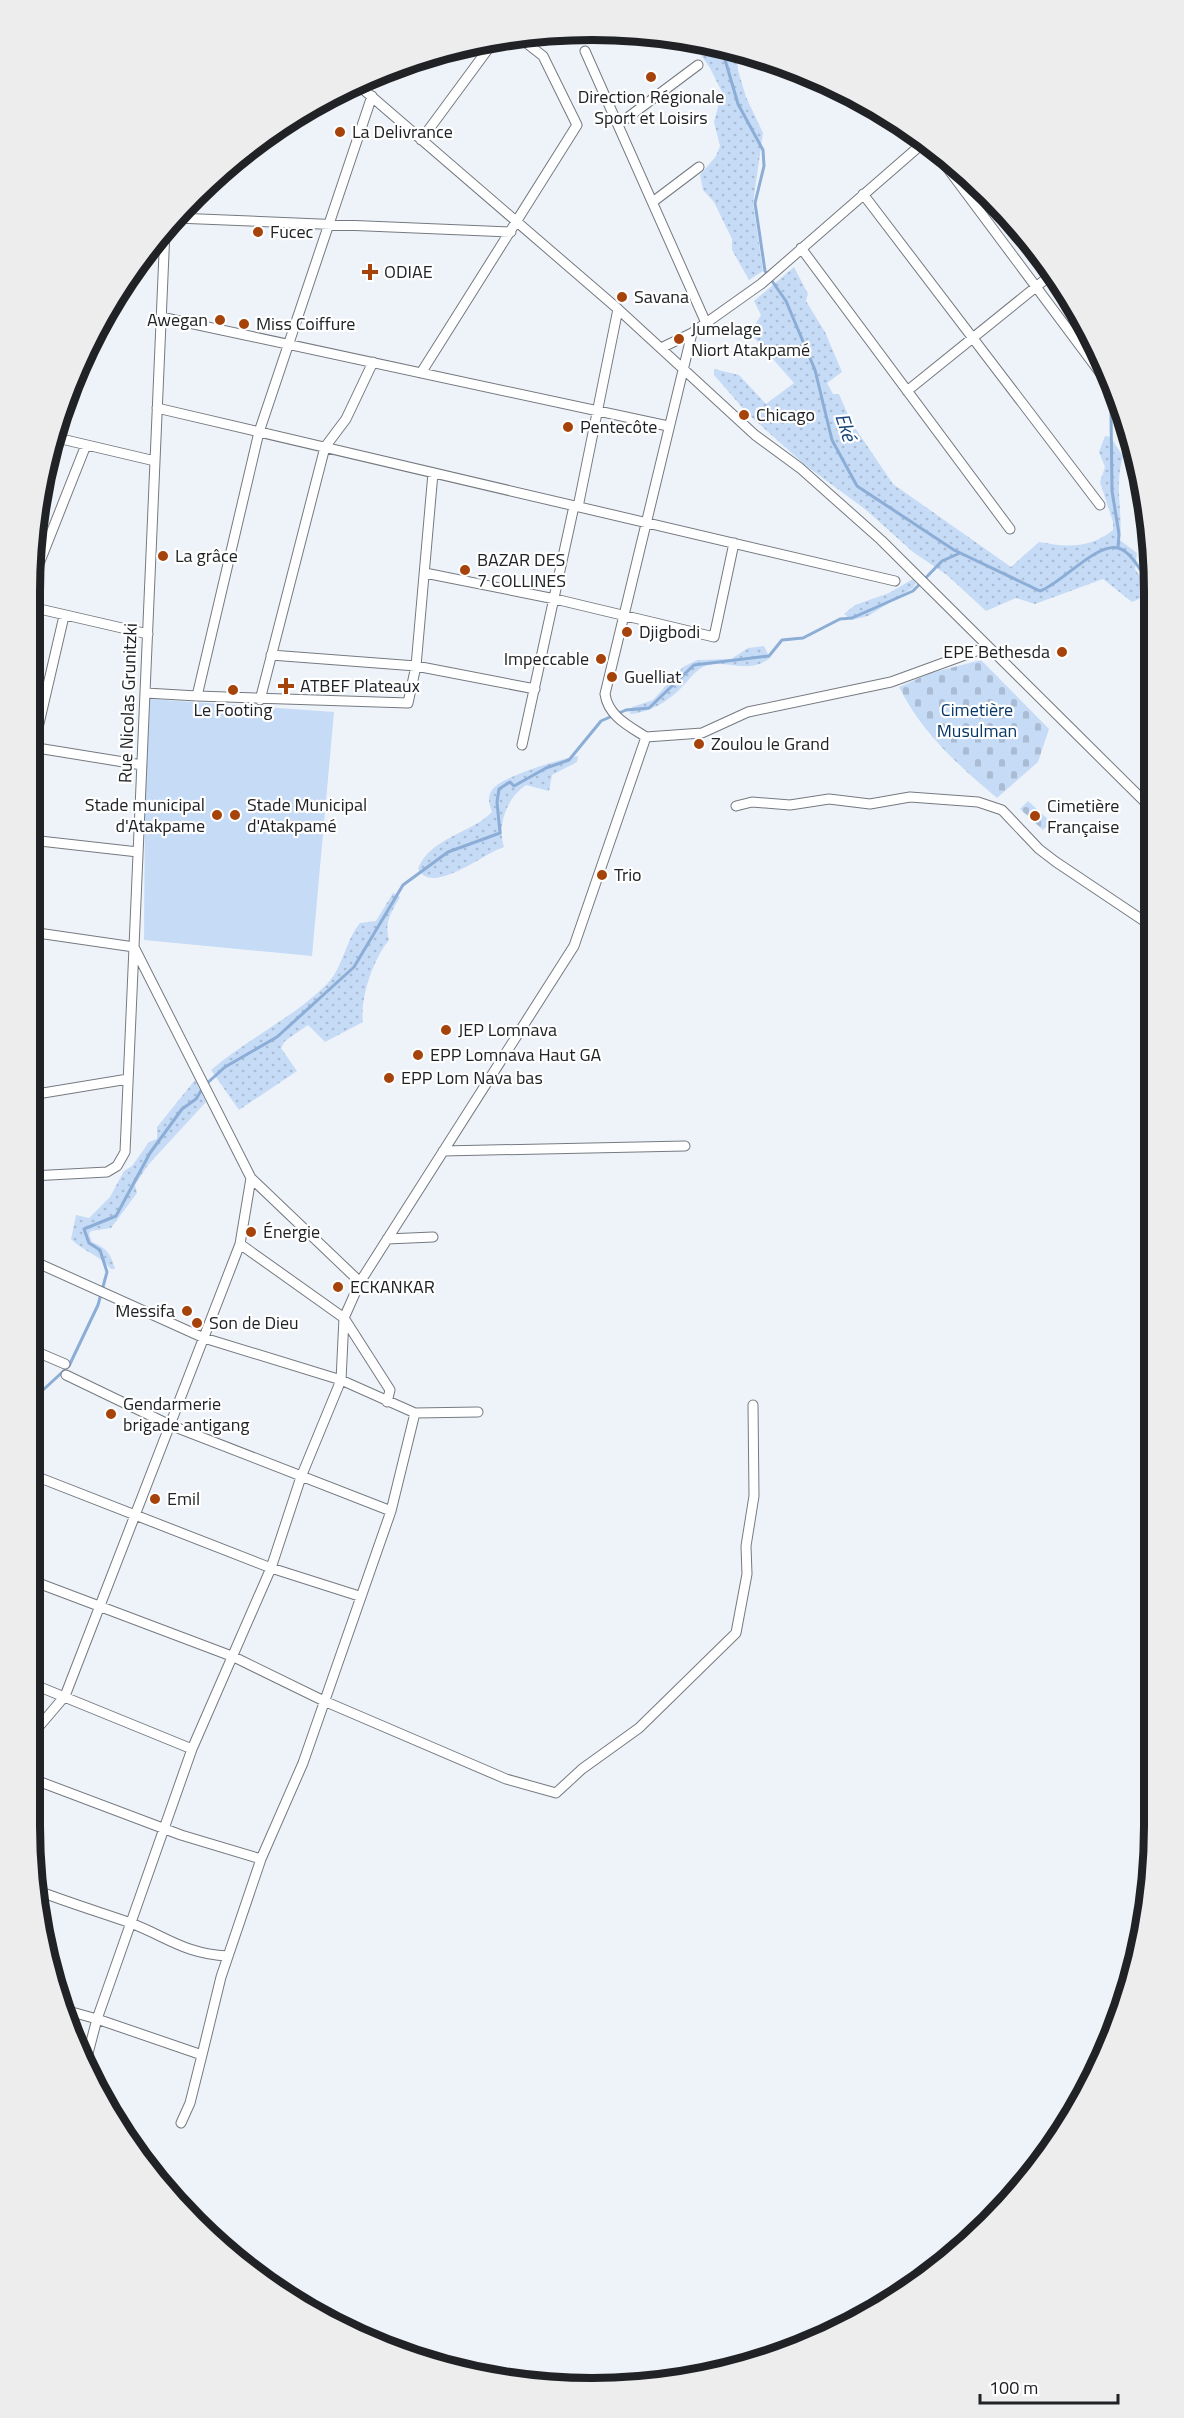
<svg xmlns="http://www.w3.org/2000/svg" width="1184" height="2418" viewBox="0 0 1184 2418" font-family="'Titillium Web',sans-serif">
	<defs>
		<pattern id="grass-dots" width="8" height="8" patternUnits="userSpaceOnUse" patternTransform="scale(1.5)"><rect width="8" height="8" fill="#c6dbf6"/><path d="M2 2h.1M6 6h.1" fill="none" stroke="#aabcd3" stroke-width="1.8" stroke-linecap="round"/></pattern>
		<pattern id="cemetery-stones" width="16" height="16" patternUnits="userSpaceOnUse" patternTransform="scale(1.5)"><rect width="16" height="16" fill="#c6dbf6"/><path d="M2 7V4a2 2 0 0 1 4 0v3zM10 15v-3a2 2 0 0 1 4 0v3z" fill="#aabcd3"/></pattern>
	</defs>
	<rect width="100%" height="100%" fill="#eef3fa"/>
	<path fill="url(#grass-dots)" d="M 691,41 L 736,49 L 738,70 L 746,97 L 763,133 L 753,203 L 763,271 L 749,280 L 732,250 L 732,239 L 714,202 L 703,190 L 700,175 L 716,156 L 720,146 L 714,122 L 722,92 L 710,68 Z
		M 794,267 L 808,294 L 806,301 L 825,332 L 842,372 L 827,383 L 833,394 L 839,394 L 851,422 L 893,484 L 1011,567 L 1039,542 C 1066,547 1090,549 1113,530 L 1113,522 L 1100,482 L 1105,467 L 1099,452 L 1105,436 L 1110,437 L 1123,456 C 1114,487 1123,510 1120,540 L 1137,553 L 1135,569 L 1149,590 L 1148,595 L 1132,602 L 1103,579 L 1035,604 L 1016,598 L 986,611 L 947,575 L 913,552 L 865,509 L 805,465 L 748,414 L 714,375 L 714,369 L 739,375 L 766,404 L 794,383 L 750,333 L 761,315 L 754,301 Z
		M 913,579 L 916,583 L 913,588 L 868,616 L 852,620 L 844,614 L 855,605 L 889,593 Z
		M 764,646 L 770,658 C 747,676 724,657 703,667 C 695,671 688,681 682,687 C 669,701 649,713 630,714 L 632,707 L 653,700 L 683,667 L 697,660 L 731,659 L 748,648 Z
		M 578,756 L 577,762 L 552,775 L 549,791 L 526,785 C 507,798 497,824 504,847 C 482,854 433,896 418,869 C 429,838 472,833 492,812 C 489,804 487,797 492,790 C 502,776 561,759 578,756 Z
		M 393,893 L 400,897 C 391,913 384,922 389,940 C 373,960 360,997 363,1022 L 325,1042 L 308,1025 L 285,1041 L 281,1048 L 297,1071 L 239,1110 L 211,1070 C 247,1039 293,1018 327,984 C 344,966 345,941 360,923 L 376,921 Z
		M 195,1080 L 206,1102 L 148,1165 L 135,1185 L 137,1193 L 111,1228 L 91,1231 L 89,1234 L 92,1242 C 107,1248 111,1254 115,1269 L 111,1269 C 98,1254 84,1252 71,1239 L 76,1215 L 89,1218 L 110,1197 L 124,1171 L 132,1166 L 149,1142 L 157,1139 L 157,1127 Z"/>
	<path fill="url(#cemetery-stones)" d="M 981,660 L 1049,729 L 1038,762 L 997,798 C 958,765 922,733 899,687 L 931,673 Z
		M 1028,801 L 1051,822 L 1043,830 L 1020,809 Z"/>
	<path fill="#c6dbf6" d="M 150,699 L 334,712 L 312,956 L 144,940 L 145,799 Z"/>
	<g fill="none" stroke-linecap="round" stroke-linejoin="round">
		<path stroke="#8badd6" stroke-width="3" d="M 721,46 L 738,104 L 763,150 L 764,166 L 755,203 L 765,271 L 786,301 L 815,370 L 832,440 L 857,486 L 954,550 L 1040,591 C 1061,584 1097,542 1118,548 C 1131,551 1142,573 1149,583
			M 1102,361 L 1103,371
			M 1105,384 L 1111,412 L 1112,491 L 1119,534 L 1118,548
			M 30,1402 L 69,1366 L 98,1305 L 107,1272 L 100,1250 L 89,1243 L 84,1229 L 116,1216 L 150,1153 L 182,1109 L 196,1099 L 204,1086 L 225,1067 L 277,1037 L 354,967 L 403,885 L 448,852 L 500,833 L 497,802 L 499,789 L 510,782 L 514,786 L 546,768 L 569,760 L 601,721 L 626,710 L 649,708 L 694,665 L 769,656 L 782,640 L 803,638 L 840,619 L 852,618 L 913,591 L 942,561 L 960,553"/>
		<defs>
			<path id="minor" d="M 585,51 L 706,323
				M 357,84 L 618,309 L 755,435 L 800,468 L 881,540 L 1150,807
				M 619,124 L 698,65
				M 421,140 L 494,41
				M 934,150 L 1116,394
				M 863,194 L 1100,505
				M 654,201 L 699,167
				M 176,218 L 511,232
				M 165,230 L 134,947 L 251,1178 L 360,1282
				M 801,248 L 1010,529
				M 161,317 L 668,426
				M 661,348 L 692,333 L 761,284 L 923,143
				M 421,373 L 577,125 L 543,56 L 516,35
				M 907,391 L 1052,274
				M 157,408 L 895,581
				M 53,437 L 155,461
				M 578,507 L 618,309
				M 425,573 L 555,599 L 714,637 L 734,543
				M 31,584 L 86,445
				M 31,607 L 148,634
				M 271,655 L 416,666 L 535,689
				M 146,693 L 197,696 L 259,432 L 372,96
				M 197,696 L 408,703 L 416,666 L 433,473
				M 260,700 L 325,447 L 346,419 L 373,362
				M 646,737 C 629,726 608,716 605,694 L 692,333
				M 522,745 L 574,506
				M 31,747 L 142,765
				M 31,758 L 64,616
				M 736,806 L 752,802 L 790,805 L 829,799 L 870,804 L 910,797 L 978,802 L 1002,810 L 1039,849 L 1056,862 L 1150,925
				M 31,840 L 138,852
				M 31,1095 L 128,1079
				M 443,1151 L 685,1146
				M 31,1176 L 107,1172 L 117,1166 L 125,1152 L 134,947 L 31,932
				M 387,1239 L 433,1237
				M 240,1244 L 344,1318 L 390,1390 L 387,1402
				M 31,1260 L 204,1338 L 341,1380 L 415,1413 L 478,1412
				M 30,1349 L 65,1364
				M 66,1375 L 170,1425 L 391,1511
				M 30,1474 L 271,1568 L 359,1596
				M 30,1580 L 234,1657 L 324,1701 L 506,1779 L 556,1793 L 582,1769 L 639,1728 L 736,1633 L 747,1574 L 746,1546 L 754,1496 L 753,1405
				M 30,1683 L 192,1749
				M 30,1737 L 65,1696 L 240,1244 L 251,1178
				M 30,1778 L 181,1835 L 261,1859
				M 41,1892 C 70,1903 99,1912 128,1922 C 166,1936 184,1954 228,1956
				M 61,2009 L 97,2019 L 192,1749 L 271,1568 L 301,1477 L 341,1380 L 344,1318 L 360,1282 L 574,946 L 646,737 L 702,733 L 748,712 L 891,682 L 987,647
				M 87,2057 L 97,2019 L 202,2055 L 221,1977 L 261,1859 L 303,1763 L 391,1511 L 415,1413
				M 181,2123 L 190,2103 L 202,2055"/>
		</defs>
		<use href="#minor" stroke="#757a80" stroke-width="11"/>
		<use href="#minor" stroke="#fff" stroke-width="9"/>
	</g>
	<g fill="#a6430a" stroke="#fff" stroke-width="2">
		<circle cx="651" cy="77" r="6"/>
		<circle cx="340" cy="132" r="6"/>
		<circle cx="258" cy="232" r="6"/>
		<path d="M367 263h6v6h6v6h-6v6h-6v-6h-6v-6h6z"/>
		<circle cx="622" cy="297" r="6"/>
		<circle cx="220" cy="320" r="6"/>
		<circle cx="244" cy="324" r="6"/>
		<circle cx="679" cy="339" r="6"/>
		<circle cx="744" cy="415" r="6"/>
		<circle cx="568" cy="427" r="6"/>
		<circle cx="163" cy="556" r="6"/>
		<circle cx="465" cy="570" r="6"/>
		<circle cx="627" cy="632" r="6"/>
		<circle cx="1062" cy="652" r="6"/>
		<circle cx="601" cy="659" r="6"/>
		<circle cx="612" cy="677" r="6"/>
		<path d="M283 677h6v6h6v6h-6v6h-6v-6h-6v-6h6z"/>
		<circle cx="233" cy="690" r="6"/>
		<circle cx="699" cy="744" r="6"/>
		<circle cx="217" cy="815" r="6"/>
		<circle cx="235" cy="815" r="6"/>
		<circle cx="1035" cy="816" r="6"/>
		<circle cx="602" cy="875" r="6"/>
		<circle cx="446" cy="1030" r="6"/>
		<circle cx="418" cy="1055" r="6"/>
		<circle cx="389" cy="1078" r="6"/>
		<circle cx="251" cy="1232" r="6"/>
		<circle cx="338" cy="1287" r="6"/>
		<circle cx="187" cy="1311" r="6"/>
		<circle cx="197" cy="1323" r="6"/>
		<circle cx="111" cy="1414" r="6"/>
		<circle cx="155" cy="1499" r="6"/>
	</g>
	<g text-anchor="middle" stroke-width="4.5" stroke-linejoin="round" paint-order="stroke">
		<g font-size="18" fill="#202225" stroke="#fff" text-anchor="start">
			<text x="651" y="103" text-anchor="middle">Direction Régionale<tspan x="651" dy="21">Sport et Loisirs</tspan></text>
			<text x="352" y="138">La Delivrance</text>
			<text x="270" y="238">Fucec</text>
			<text x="384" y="278">ODIAE</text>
			<text x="634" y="303">Savana</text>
			<text x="208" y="326" text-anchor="end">Awegan</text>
			<text x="256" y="330">Miss Coiffure</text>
			<text x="691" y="335">Jumelage<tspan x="691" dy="21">Niort Atakpamé</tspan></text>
			<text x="756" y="421">Chicago</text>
			<text x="580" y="433">Pentecôte</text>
			<text x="175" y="562">La grâce</text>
			<text x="477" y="566">BAZAR DES<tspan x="477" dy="21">7 COLLINES</tspan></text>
			<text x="639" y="638">Djigbodi</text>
			<text x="1050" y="658" text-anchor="end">EPE Bethesda</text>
			<text x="589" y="665" text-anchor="end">Impeccable</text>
			<text x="624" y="683">Guelliat</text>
			<text x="300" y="692">ATBEF Plateaux</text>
			<text x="233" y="716" text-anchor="middle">Le Footing</text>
			<text x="711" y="750">Zoulou le Grand</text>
			<text x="205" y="811" text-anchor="end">Stade municipal<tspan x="205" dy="21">d'Atakpame</tspan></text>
			<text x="247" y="811">Stade Municipal<tspan x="247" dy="21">d'Atakpamé</tspan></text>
			<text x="1047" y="812">Cimetière<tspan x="1047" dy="21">Française</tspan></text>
			<text x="614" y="881">Trio</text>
			<text x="458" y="1036">JEP Lomnava</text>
			<text x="430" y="1061">EPP Lomnava Haut GA</text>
			<text x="401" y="1084">EPP Lom Nava bas</text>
			<text x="263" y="1238">Énergie</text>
			<text x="350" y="1293">ECKANKAR</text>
			<text x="175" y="1317" text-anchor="end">Messifa</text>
			<text x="209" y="1329">Son de Dieu</text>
			<text x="123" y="1410">Gendarmerie<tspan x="123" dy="21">brigade antigang</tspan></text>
			<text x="167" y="1505">Emil</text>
		</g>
		<g font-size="18" fill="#202225" stroke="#fff">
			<text transform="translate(128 703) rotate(-88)" y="6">Rue Nicolas Grunitzki</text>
		</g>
		<g font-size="18" fill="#063769" stroke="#fff">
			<text x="977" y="716">Cimetière<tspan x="977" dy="21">Musulman</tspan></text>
		</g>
		<g font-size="20" font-style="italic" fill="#154376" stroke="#fff">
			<text transform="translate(846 427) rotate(72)" y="7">Eké</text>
		</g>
	</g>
	<path d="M0 0H1184V2418H0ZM592 40H592A552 552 0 0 1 1144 592V1826A552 552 0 0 1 592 2378H592A552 552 0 0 1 40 1826V592A552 552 0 0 1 592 40Z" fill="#ededee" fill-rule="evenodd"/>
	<path fill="none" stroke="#202225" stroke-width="8" d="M592 40H592A552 552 0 0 1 1144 592V1826A552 552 0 0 1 592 2378H592A552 552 0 0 1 40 1826V592A552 552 0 0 1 592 40Z"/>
	<path d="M980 2394v9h138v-9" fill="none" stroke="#202225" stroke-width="3"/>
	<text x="989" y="2394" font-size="18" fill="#202225" stroke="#ffffff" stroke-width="4.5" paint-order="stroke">100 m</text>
</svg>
